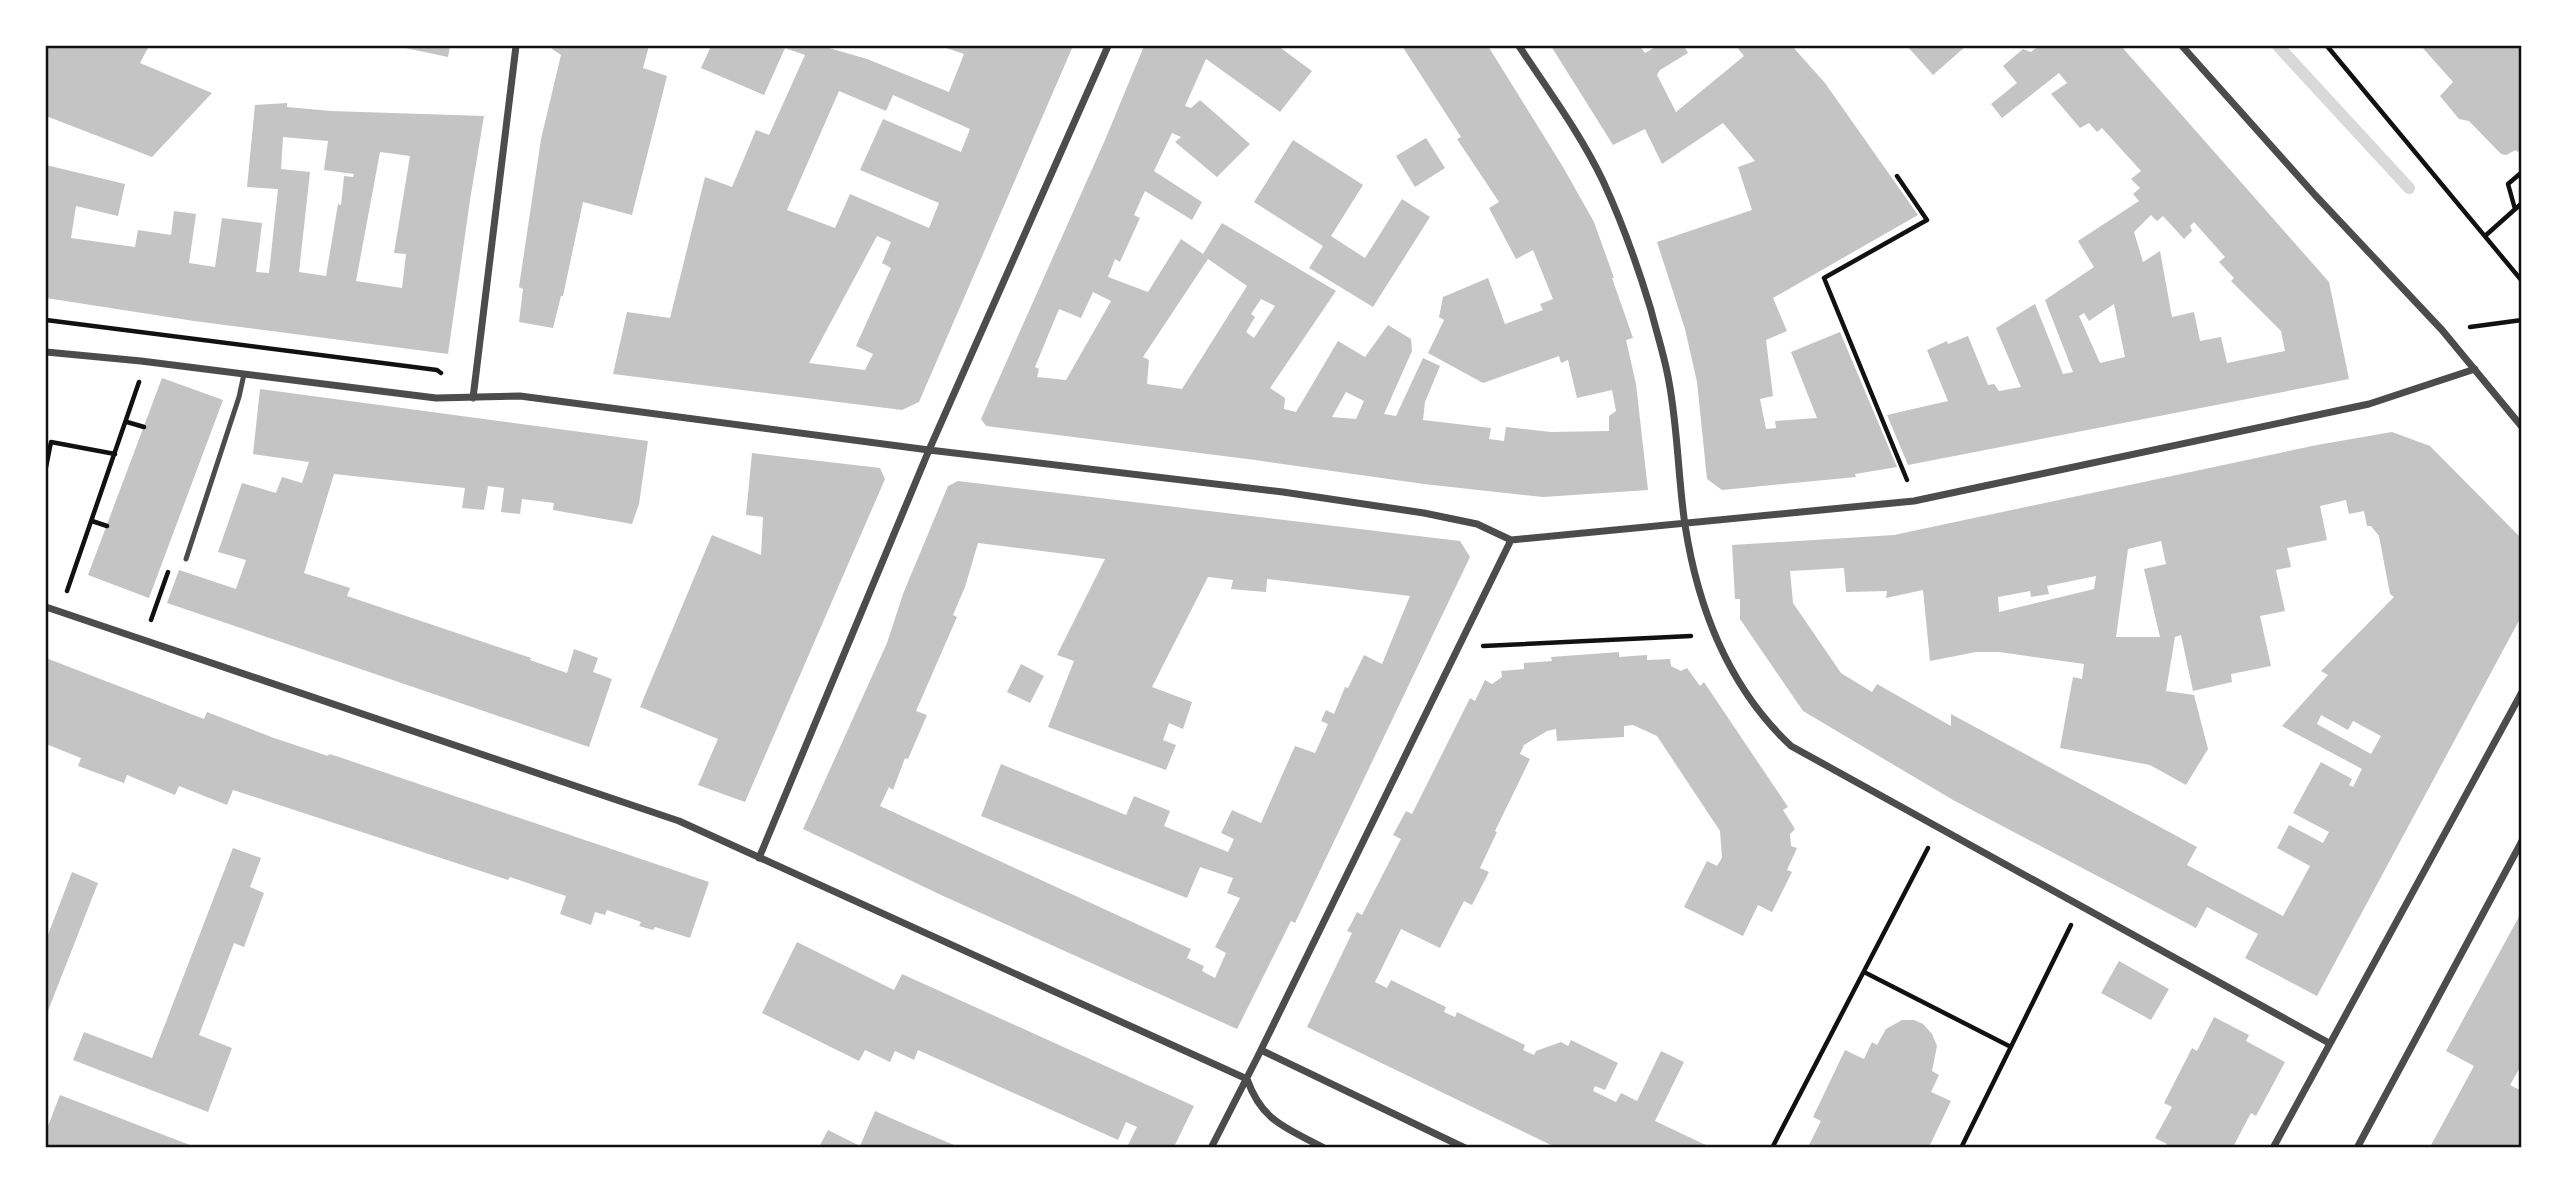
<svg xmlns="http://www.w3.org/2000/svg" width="2567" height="1193" viewBox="0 0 2567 1193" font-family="'Space Grotesk',sans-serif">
	<rect width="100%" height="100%" fill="#fff"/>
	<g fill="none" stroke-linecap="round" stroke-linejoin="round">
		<path stroke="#d9d9d9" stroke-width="12" d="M 2278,46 L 2409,188"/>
	</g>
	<path fill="#c4c4c4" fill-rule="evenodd" d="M 46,46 L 149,46 L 140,63 L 212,93 L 152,157 L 46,116 Z
		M 396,46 L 450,46 L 448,57 Z
		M 553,46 L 649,46 L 643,68 L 667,76 L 632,215 L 583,202 L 563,296 L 561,296 L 553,328 L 519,322 L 523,289 L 519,287 L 541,139 L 561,55 L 552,49 Z
		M 711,46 L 822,46 L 867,59 L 949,92 L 964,54 L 940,46 L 1073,46 L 919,402 L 902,410 L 613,374 L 627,312 L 670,318 L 705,177 L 732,187 L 756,130 L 769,135 L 805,55 L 785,48 L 764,95 L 701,68 ZM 839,91 L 886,111 L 893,95 L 970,129 L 961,152 L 883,119 L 860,170 L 939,203 L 929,228 L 850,194 L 835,228 L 787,210 ZM 877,236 L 891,242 L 882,263 L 891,268 L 856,346 L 873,354 L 865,370 L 809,363 Z
		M 1144,46 L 1278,46 L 1312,71 L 1280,112 L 1206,59 L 1185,106 L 1191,108 L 1200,100 L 1250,144 L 1217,177 L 1175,142 L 1181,137 L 1172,133 L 1154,171 L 1202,202 L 1192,220 L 1145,191 L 1134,215 L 1140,218 L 1120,262 L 1115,259 L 1108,277 L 1148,292 L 1181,239 L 1203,254 L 1222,223 L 1336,291 L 1270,388 L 1285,398 L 1284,409 L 1296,412 L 1338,341 L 1365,357 L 1388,325 L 1411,339 L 1412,351 L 1384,414 L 1396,416 L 1423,358 L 1440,366 L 1425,402 L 1423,420 L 1491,428 L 1489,439 L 1504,441 L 1506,427 L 1551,432 L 1609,431 L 1609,416 L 1616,411 L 1612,390 L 1577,398 L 1568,360 L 1561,363 L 1559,356 L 1483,383 L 1428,353 L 1444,320 L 1439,317 L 1443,297 L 1488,278 L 1505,324 L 1543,310 L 1540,304 L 1553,299 L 1533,250 L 1516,259 L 1489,208 L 1499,202 L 1457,139 L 1461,137 L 1402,46 L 1488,46 L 1563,167 L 1594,222 L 1614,278 L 1612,278 L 1633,338 L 1626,340 L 1636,384 L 1648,490 L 1543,497 L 1424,484 L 1255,460 L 986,426 L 981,419 L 1105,140 ZM 1208,259 L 1247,286 L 1182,389 L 1147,384 L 1149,360 L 1143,357 ZM 1093,292 L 1111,301 L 1066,380 L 1037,377 L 1039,369 L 1035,367 L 1059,309 L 1081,318 ZM 1261,299 L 1275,306 L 1254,338 L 1246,332 L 1255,317 L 1251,314 ZM 1346,392 L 1364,401 L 1356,419 L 1332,417 Z
		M 1551,46 L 1640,46 L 1645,53 L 1657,46 L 1684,46 L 1688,53 L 1660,70 L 1657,75 L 1676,112 L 1744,56 L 1736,46 L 1792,46 L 1825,83 L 1918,215 L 1773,298 L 1787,331 L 1766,340 L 1773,396 L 1760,399 L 1766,429 L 1776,428 L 1775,421 L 1817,418 L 1791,352 L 1840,332 L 1897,467 L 1855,474 L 1856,477 L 1722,490 L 1707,479 L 1697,382 L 1685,329 L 1657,242 L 1752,210 L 1738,167 L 1755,161 L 1723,123 L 1662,164 L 1645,129 L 1613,145 Z
		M 1907,46 L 1966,46 L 1933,75 Z
		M 2035,46 L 2121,46 L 2329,282 L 2349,379 L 1908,465 L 1887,415 L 1948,401 L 1927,350 L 1947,341 L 1948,344 L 1968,336 L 1988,385 L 1994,384 L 1999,391 L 2021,387 L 1996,328 L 2035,304 L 2063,374 L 2073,372 L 2045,300 L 2094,267 L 2078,241 L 2139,201 L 2133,194 L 2140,188 L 2131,179 L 2141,171 L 2102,128 L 2097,132 L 2089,123 L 2080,128 L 2051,94 L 2067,83 L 2059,73 L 2002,118 L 1991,104 L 2017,83 L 2003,66 L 2023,49 L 2031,52 L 2036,48 ZM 2151,215 L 2157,221 L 2163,216 L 2184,239 L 2192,231 L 2190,226 L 2194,222 L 2225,257 L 2219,262 L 2234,278 L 2231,281 L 2281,331 L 2285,351 L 2227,363 L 2221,337 L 2200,341 L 2194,312 L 2172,317 L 2160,251 L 2143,262 L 2134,232 ZM 2114,304 L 2125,357 L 2100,363 L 2079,316 L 2084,313 L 2089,321 Z
		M 2421,46 L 2522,46 L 2522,149 L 2517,152 L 2516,150 L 2506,155 L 2501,154 L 2469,121 L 2459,119 L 2440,96 L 2453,82 Z
		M 287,103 L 287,107 L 331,111 L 484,116 L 470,200 L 448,354 L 194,321 L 46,298 L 46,165 L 125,184 L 118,216 L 76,206 L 71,238 L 135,247 L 138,230 L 171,235 L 174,211 L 196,214 L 189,263 L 215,267 L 222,218 L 262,223 L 256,272 L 269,273 L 278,189 L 247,187 L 255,105 ZM 283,137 L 328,141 L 324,170 L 354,174 L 353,177 L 344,176 L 341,205 L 338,204 L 326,276 L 299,272 L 310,172 L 281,169 ZM 380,152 L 410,156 L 394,253 L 406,254 L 402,288 L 356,281 Z
		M 1426,138 L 1445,168 L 1415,187 L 1396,156 Z
		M 1293,140 L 1363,185 L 1331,236 L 1365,258 L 1402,199 L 1430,217 L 1373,307 L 1309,268 L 1323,246 L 1254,202 Z
		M 162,378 L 223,400 L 149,598 L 88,575 Z
		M 260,389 L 648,441 L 639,504 L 632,524 L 553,510 L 554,503 L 522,499 L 520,514 L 501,512 L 504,488 L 488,486 L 484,510 L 462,508 L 465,488 L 334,474 L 304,573 L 350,588 L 347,596 L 531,658 L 530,660 L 567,673 L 574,649 L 598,658 L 593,672 L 612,679 L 589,747 L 167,603 L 179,570 L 236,589 L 246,560 L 218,552 L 242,483 L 276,493 L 282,477 L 302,483 L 309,462 L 253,454 Z
		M 2392,432 L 2430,446 L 2522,539 L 2522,615 L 2317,996 L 2245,958 L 2258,934 L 2207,907 L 2196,928 L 1953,800 L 1803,711 L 1740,619 L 1740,599 L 1735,599 L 1732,545 L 1894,535 L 2317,445 ZM 2346,500 L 2349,514 L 2364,511 L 2367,526 L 2371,526 L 2379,536 L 2390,594 L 2394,597 L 2321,671 L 2328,675 L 2282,726 L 2362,769 L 2353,787 L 2349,785 L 2352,779 L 2321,762 L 2307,787 L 2293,813 L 2329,832 L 2323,843 L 2289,825 L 2277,848 L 2310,866 L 2283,916 L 2187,865 L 2197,847 L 1951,714 L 1951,726 L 1877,684 L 1872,692 L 1841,673 L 1793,603 L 1790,571 L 1844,568 L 1846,592 L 1887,591 L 1886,598 L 1923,590 L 1930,661 L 1976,652 L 1999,652 L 2084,664 L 2082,679 L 2073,677 L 2060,748 L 2150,765 L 2186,785 L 2208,749 L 2194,695 L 2166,691 L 2175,637 L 2181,635 L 2193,691 L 2232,682 L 2231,674 L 2271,666 L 2260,616 L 2285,611 L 2276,570 L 2291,567 L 2287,548 L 2327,540 L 2320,506 ZM 2161,541 L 2166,564 L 2144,569 L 2160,637 L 2116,637 L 2128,549 ZM 2096,576 L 2094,589 L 1999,612 L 1998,597 L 2030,591 L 2031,597 L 2049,594 L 2047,586 ZM 2321,715 L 2348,730 L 2353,721 L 2381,736 L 2371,754 L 2317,724 Z
		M 752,453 L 880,468 L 885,479 L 745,802 L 698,785 L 718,739 L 640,707 L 712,535 L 761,555 L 763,517 L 746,515 Z
		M 958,481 L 1460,541 L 1470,557 L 1295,923 L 1291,921 L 1237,1029 L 941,895 L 803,829 L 887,643 L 903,594 L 948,486 ZM 978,543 L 1105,559 L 1057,655 L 1074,661 L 1048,727 L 1166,770 L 1176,745 L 1163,740 L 1169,723 L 1183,729 L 1192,702 L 1152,687 L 1208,577 L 1233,580 L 1231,589 L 1266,592 L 1267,579 L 1410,596 L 1382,664 L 1364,655 L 1348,688 L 1345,687 L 1334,714 L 1326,710 L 1321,721 L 1328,724 L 1315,753 L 1295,746 L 1261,823 L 1232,810 L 1221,833 L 1234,839 L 1228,852 L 1164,826 L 1170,811 L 1134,796 L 1126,815 L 1001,764 L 981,816 L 1187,898 L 1200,867 L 1233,878 L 1227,893 L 1240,898 L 1215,947 L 1226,953 L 1215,978 L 1202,971 L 1204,966 L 1187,958 L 1191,949 L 880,806 L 889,787 L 893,790 L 905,758 L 908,759 L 927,715 L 916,711 L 957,617 L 953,615 L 965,587 Z
		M 1619,652 L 1619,657 L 1647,655 L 1647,660 L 1670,659 L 1671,666 L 1681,671 L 1687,668 L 1700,686 L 1704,682 L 1788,807 L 1783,810 L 1795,829 L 1790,834 L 1791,846 L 1797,848 L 1787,870 L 1792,872 L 1772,912 L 1758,905 L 1743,936 L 1684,907 L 1707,861 L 1717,866 L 1722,858 L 1720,831 L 1657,736 L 1633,725 L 1624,726 L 1624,737 L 1557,741 L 1556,729 L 1547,731 L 1524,745 L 1520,754 L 1530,759 L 1495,831 L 1497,832 L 1480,868 L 1489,872 L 1472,905 L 1464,901 L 1440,948 L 1401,929 L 1375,982 L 1387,988 L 1391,980 L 1446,1007 L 1444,1012 L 1455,1017 L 1457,1012 L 1525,1045 L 1523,1050 L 1534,1055 L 1536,1051 L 1561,1042 L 1568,1046 L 1571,1040 L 1618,1063 L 1605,1090 L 1595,1086 L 1593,1091 L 1616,1102 L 1621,1093 L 1637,1101 L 1661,1051 L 1684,1062 L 1655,1121 L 1710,1147 L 1555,1147 L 1307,1027 L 1352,933 L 1347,931 L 1352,922 L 1357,912 L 1362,915 L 1401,839 L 1393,835 L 1406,811 L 1412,814 L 1470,698 L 1475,701 L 1485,680 L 1492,684 L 1502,677 L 1501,671 L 1524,669 L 1524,663 L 1552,661 L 1551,657 Z
		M 46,658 L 204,719 L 207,712 L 274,738 L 328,756 L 329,754 L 336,756 L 709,882 L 690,938 L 655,927 L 653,930 L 639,926 L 641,922 L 607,910 L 605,915 L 595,912 L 591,925 L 560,914 L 566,896 L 510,877 L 508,880 L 233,790 L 227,805 L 179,786 L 175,795 L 127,775 L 124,783 L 78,766 L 81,758 L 46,744 Z
		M 1021,664 L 1044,676 L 1030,703 L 1007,692 Z
		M 233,848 L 261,858 L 250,887 L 264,893 L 244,947 L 234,943 L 199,1035 L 232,1048 L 208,1112 L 73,1060 L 84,1032 L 152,1058 Z
		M 72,872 L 98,883 L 46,1016 L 46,940 Z
		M 2522,911 L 2522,1064 L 2510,1085 L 2522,1091 L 2522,1142 L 2519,1147 L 2430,1147 L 2474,1066 L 2446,1051 Z
		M 797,942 L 894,990 L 902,974 L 1194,1106 L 1174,1147 L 1127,1147 L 1137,1127 L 1126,1122 L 1118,1140 L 918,1050 L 914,1060 L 895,1051 L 890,1062 L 865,1050 L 859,1061 L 762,1013 Z
		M 2119,961 L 2169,989 L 2151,1020 L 2101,993 Z
		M 2214,1017 L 2249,1035 L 2246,1041 L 2285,1062 L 2256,1116 L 2251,1113 L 2233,1147 L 2165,1147 L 2167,1144 L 2155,1138 L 2172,1107 L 2164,1103 L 2192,1048 L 2197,1051 Z
		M 1902,1020 L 1914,1020 L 1923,1024 L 1932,1034 L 1937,1046 L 1932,1071 L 1939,1075 L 1931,1092 L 1951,1101 L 1929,1147 L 1808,1147 L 1821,1121 L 1813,1117 L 1845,1050 L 1864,1059 L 1872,1042 L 1877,1045 L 1886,1029 Z
		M 60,1095 L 195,1147 L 46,1147 L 46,1131 Z
		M 875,1111 L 911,1127 L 959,1147 L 819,1147 L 828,1130 L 860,1146 Z"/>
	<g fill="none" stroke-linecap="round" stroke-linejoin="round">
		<path stroke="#111" stroke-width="4.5" d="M 2327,46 L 2522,281
			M 1897,176 L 1927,220 L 1824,278 L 1907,480
			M 2515,209 L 2508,184 L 2522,172
			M 2485,236 L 2522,203
			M 46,320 L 437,370 L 441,373
			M 2470,327 L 2522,320
			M 127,422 L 144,427
			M 46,467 L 51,442 L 115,454
			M 92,521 L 107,526
			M 67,591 L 139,382
			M 151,620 L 168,572
			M 1483,646 L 1691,636
			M 1864,972 L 2011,1047
			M 1772,1148 L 1928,848
			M 1961,1148 L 2071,925"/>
		<path stroke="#4c4c4c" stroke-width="5" d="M 186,559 L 239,397 L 244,374"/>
		<path stroke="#4c4c4c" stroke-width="7" d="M 1519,46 C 1548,90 1580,133 1603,181 C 1622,222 1638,267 1651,310 C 1657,334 1665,358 1669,382 C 1678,430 1678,478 1685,525 C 1698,609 1728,687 1791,746 L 2329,1043
			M 2182,46 L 2315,195 L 2442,330 L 2522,427
			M 46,352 L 141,361 L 436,398 L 520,396 L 929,450 L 1283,492 L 1424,513 L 1477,524 L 1511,540 L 1914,501 L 2369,404 L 2475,369
			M 473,398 L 516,46
			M 46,607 L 679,821 L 1247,1079 C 1262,1122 1287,1128 1324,1148
			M 759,858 L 929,450 L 1108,46
			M 1261,1050 L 1465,1148
			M 1211,1148 L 1257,1058 L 1511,540
			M 2273,1148 L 2522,692
			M 2357,1148 L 2522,841"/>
	</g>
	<rect width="2567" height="1193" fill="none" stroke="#ffffff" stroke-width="94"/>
	<rect x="47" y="47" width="2473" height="1099" fill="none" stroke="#111" stroke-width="2.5"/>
</svg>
